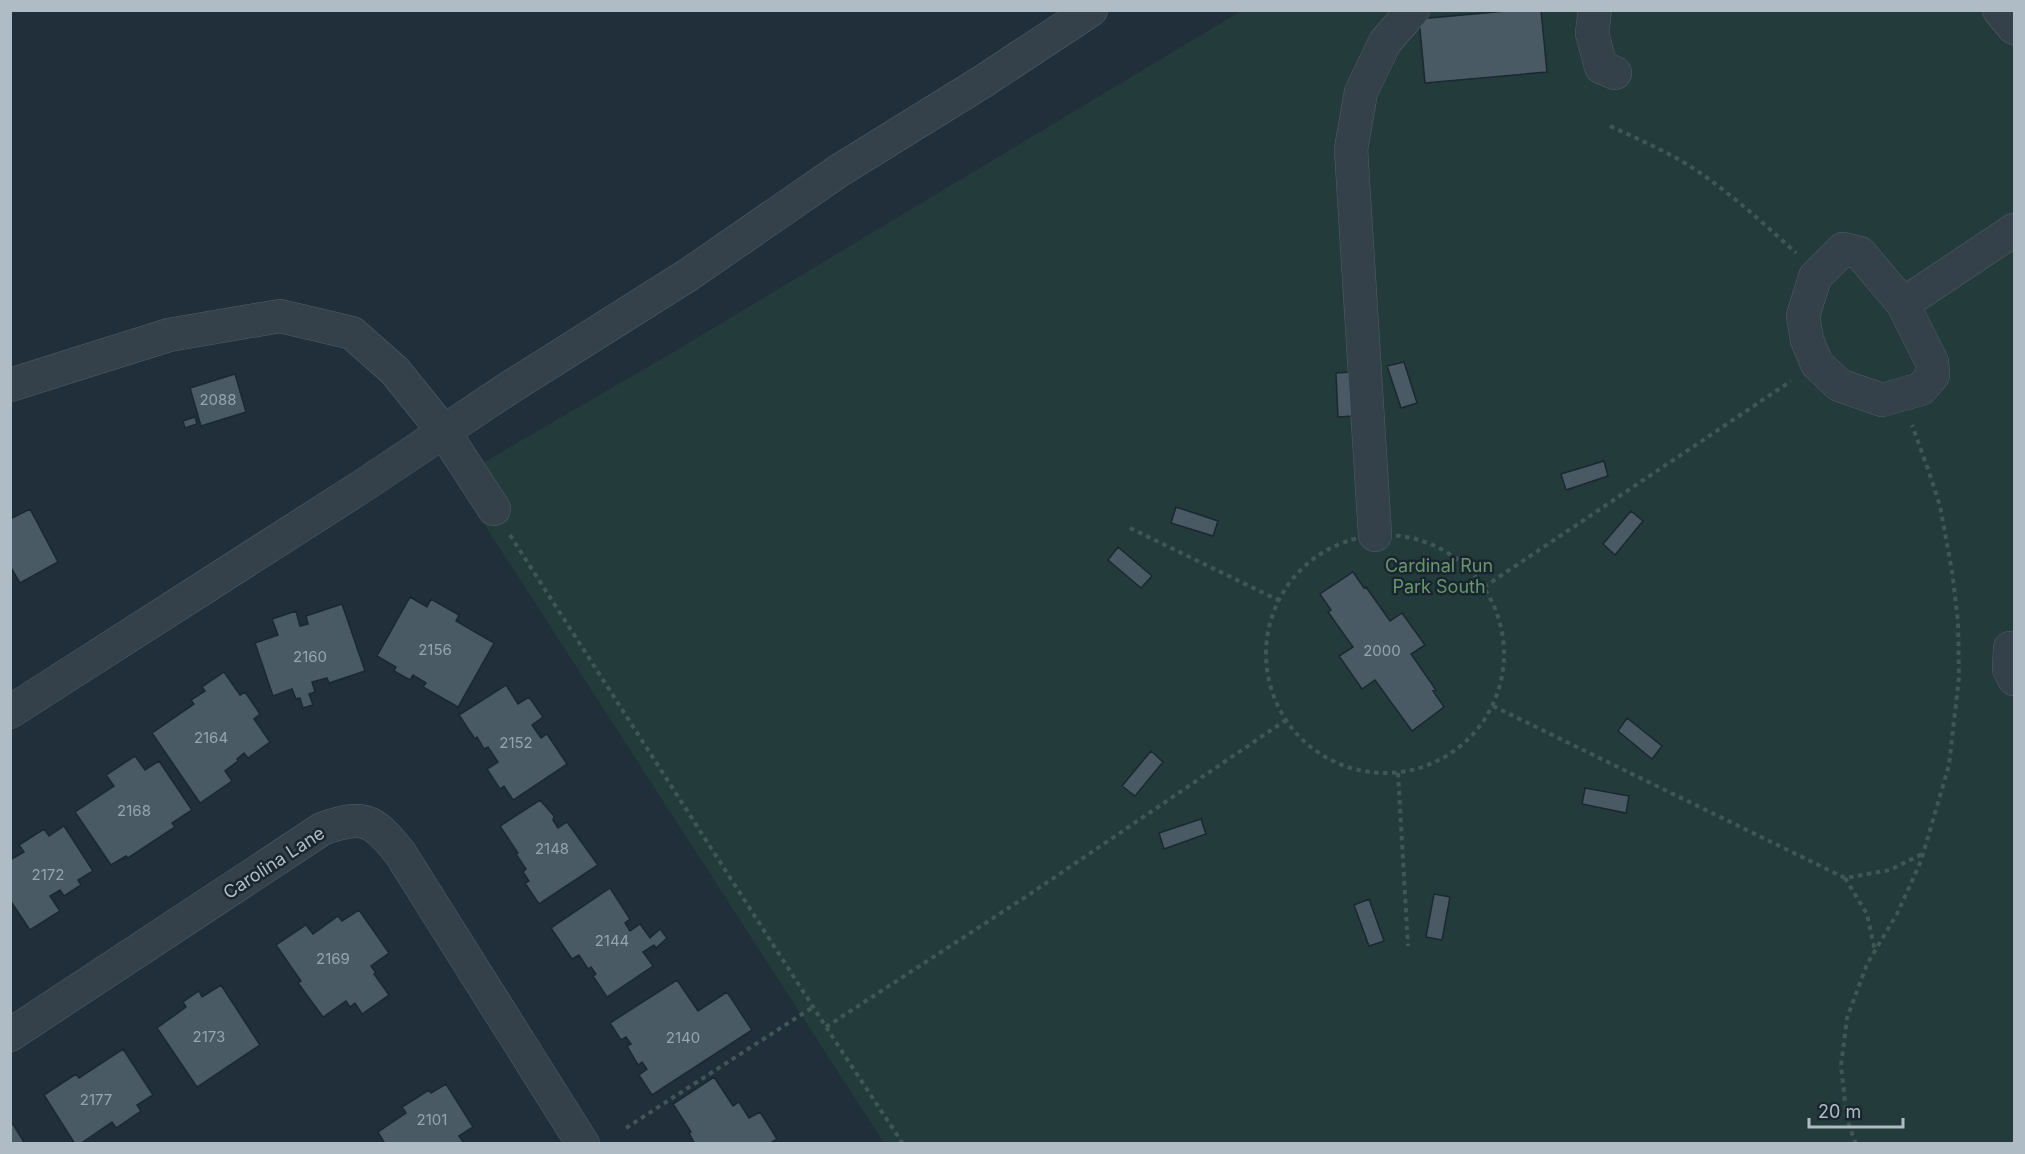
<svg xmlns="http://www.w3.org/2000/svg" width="2025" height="1154" viewBox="0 0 2025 1154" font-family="Inter,sans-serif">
	<rect width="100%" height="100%" fill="#212f3a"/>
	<path fill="#233b3a" d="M 1241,11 L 2014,11 L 2014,1143 L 884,1143 L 455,479 L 670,354 Z"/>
	<path fill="#495a65" stroke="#1c2831" stroke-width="1.5" d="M 1517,10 L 1541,10 L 1547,72 L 1425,83 L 1419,19 Z
		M 1404,362 L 1417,403 L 1401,408 L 1387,366 Z
		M 1352,372 L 1354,416 L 1338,417 L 1336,373 Z
		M 235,374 L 246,412 L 201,426 L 190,388 Z
		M 195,417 L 197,424 L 185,428 L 183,421 Z
		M 1604,461 L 1608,476 L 1566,490 L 1561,474 Z
		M 1176,507 L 1218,521 L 1213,536 L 1171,523 Z
		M 30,509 L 58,562 L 20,583 L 10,566 L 10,519 Z
		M 1631,511 L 1643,521 L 1615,555 L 1603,544 Z
		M 1118,547 L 1152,576 L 1141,588 L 1108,560 Z
		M 1353,572 L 1364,588 L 1366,587 L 1390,621 L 1402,613 L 1425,645 L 1411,654 L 1436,690 L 1433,691 L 1444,707 L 1412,731 L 1375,680 L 1362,689 L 1339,656 L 1353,647 L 1328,612 L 1331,610 L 1320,594 Z
		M 410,597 L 427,607 L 431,599 L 459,615 L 456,621 L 494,643 L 458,707 L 423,687 L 426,683 L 413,675 L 410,680 L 394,671 L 396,667 L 377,656 Z
		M 342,604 L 365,671 L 329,683 L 327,678 L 312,682 L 315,692 L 309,694 L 313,705 L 303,708 L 300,698 L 296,699 L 292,689 L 273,696 L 255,643 L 278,635 L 272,619 L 296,611 L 300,626 L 308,624 L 306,616 Z
		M 224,672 L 240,695 L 245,692 L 260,714 L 254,719 L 270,742 L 248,758 L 244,753 L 237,759 L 238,761 L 225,771 L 232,781 L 200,803 L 152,733 L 194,704 L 191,700 L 205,691 L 202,687 Z
		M 506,685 L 518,704 L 529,697 L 543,717 L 532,725 L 541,738 L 547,734 L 567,764 L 513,800 L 504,786 L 500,789 L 487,769 L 498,762 L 488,747 L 484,749 L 477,737 L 475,739 L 459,715 Z
		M 1627,718 L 1662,746 L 1652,759 L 1618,731 Z
		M 1151,751 L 1163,762 L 1135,796 L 1122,786 Z
		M 135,756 L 145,770 L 159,761 L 192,810 L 172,823 L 175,827 L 128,858 L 126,856 L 111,865 L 75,812 L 114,786 L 106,775 Z
		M 1585,788 L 1629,796 L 1626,813 L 1582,804 Z
		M 540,800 L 554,816 L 553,820 L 558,828 L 567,822 L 598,865 L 539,904 L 525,883 L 529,881 L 523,872 L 526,869 L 516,854 L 518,853 L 500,826 Z
		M 1201,819 L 1206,834 L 1164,849 L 1159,833 Z
		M 64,826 L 93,871 L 78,880 L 81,885 L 64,896 L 60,890 L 50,896 L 60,911 L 30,930 L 10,900 L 10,860 L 24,852 L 19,845 L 44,829 L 49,836 Z
		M 610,888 L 630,919 L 625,923 L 630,931 L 640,924 L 650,938 L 660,929 L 667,938 L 656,948 L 654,945 L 643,952 L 653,966 L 607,997 L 593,976 L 596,974 L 591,967 L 588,969 L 579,955 L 572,959 L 551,928 Z
		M 1434,894 L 1450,897 L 1442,940 L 1426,937 Z
		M 1369,899 L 1384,941 L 1369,946 L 1354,905 Z
		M 359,910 L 389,953 L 371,966 L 376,973 L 374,974 L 389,995 L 362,1014 L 355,1003 L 350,1007 L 346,1001 L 323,1017 L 298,983 L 301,981 L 276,945 L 306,925 L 313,934 L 338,916 L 342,921 Z
		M 677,980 L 698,1011 L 727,992 L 752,1030 L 652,1095 L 639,1075 L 647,1069 L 642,1062 L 638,1065 L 627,1046 L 631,1044 L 626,1037 L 621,1040 L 610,1023 Z
		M 221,985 L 260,1045 L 197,1087 L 157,1028 L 186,1007 L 183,1002 L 199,991 L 202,997 Z
		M 123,1049 L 153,1095 L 137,1105 L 141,1111 L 116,1128 L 112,1122 L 80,1144 L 75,1144 L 44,1095 L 76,1074 L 79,1078 Z
		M 714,1077 L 733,1106 L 739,1102 L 749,1118 L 760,1112 L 777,1139 L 769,1144 L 695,1144 L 689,1133 L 691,1132 L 673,1104 Z
		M 446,1084 L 473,1127 L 459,1136 L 463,1142 L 460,1144 L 385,1144 L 378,1132 L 406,1113 L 402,1107 L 429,1090 L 431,1093 Z
		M 13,1124 L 25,1144 L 10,1144 L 10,1125 Z"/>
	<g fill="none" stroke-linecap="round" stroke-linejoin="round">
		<defs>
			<path id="minor" d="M 1595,10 L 1592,33 L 1601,67 L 1615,73
				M 1999,10 L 2014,28
				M 1843,249 L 1860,253 L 1903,304 L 1932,362 L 1933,375 L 1921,389 L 1882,400 L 1839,385 L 1817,364 L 1807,340 L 1803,316 L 1815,277 Z
				M 1903,304 L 2014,230
				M 10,385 L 169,335 L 280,316 L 352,333 L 395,371 L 444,432 L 494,509
				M 1375,535 L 1351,149 L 1361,92 L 1385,42 L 1413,10
				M 2010,648 L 2009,669 L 2014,679
				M 10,712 L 364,485 L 512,386 L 688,275 L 840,170 L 982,82 L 1091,10
				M 10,1035 L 322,829 C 364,814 373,819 400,853 L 583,1144"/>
		</defs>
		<use href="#minor" stroke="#525f68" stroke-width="34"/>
		<path stroke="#405756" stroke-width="4" stroke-dasharray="4.5 4.5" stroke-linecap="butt" d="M 1610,126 C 1636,138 1661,149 1685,163 C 1725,188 1761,221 1796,253
			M 1130,528 L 1278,600
			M 510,535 L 826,1027 L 903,1144
			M1266 654a119 119 0 1 1 238 0a119 119 0 1 1-238 0Z
			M 1484,587 L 1791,381
			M 1493,706 L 1845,878 L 1890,870 L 1922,854
			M 1398,773 L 1408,946
			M 1845,878 L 1867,914 L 1875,951
			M 826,1027 L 1030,894 L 1286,720
			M 626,1128 L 813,1007
			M 1856,1144 L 1847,1120 L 1841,1066 L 1847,1018 L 1867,964 L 1897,914 L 1921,861 L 1949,765 L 1959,677 L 1958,622 L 1952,571 L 1940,506 L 1928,469 L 1912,425"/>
		<use href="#minor" stroke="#35414a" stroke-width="33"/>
	</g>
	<g text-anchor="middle" stroke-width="5" stroke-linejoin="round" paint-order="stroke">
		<g font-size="15" fill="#96a4ae">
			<text x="218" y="405">2088</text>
			<text x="435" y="655">2156</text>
			<text x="1382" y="656">2000</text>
			<text x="310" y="662">2160</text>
			<text x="211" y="743">2164</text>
			<text x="516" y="748">2152</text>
			<text x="134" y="816">2168</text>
			<text x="552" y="854">2148</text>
			<text x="48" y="880">2172</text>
			<text x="612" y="946">2144</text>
			<text x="333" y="964">2169</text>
			<text x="209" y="1042">2173</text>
			<text x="683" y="1043">2140</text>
			<text x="96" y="1105">2177</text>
			<text x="432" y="1125">2101</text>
		</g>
		<g font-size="18" fill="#66986a" stroke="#1a262f">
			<text x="1439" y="572">Cardinal Run<tspan x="1439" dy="21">Park South</tspan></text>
		</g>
		<g font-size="18" fill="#afbcc6" stroke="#1a262f">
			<text transform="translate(274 863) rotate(-33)" y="6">Carolina Lane</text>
		</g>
	</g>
	<rect width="2025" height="1154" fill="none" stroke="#afbcc6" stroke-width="24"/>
	<path d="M1809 1118v9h94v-9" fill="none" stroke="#afbcc6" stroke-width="3"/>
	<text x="1818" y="1118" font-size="18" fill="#afbcc6" stroke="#1a262f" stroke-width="4.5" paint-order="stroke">20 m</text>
</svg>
